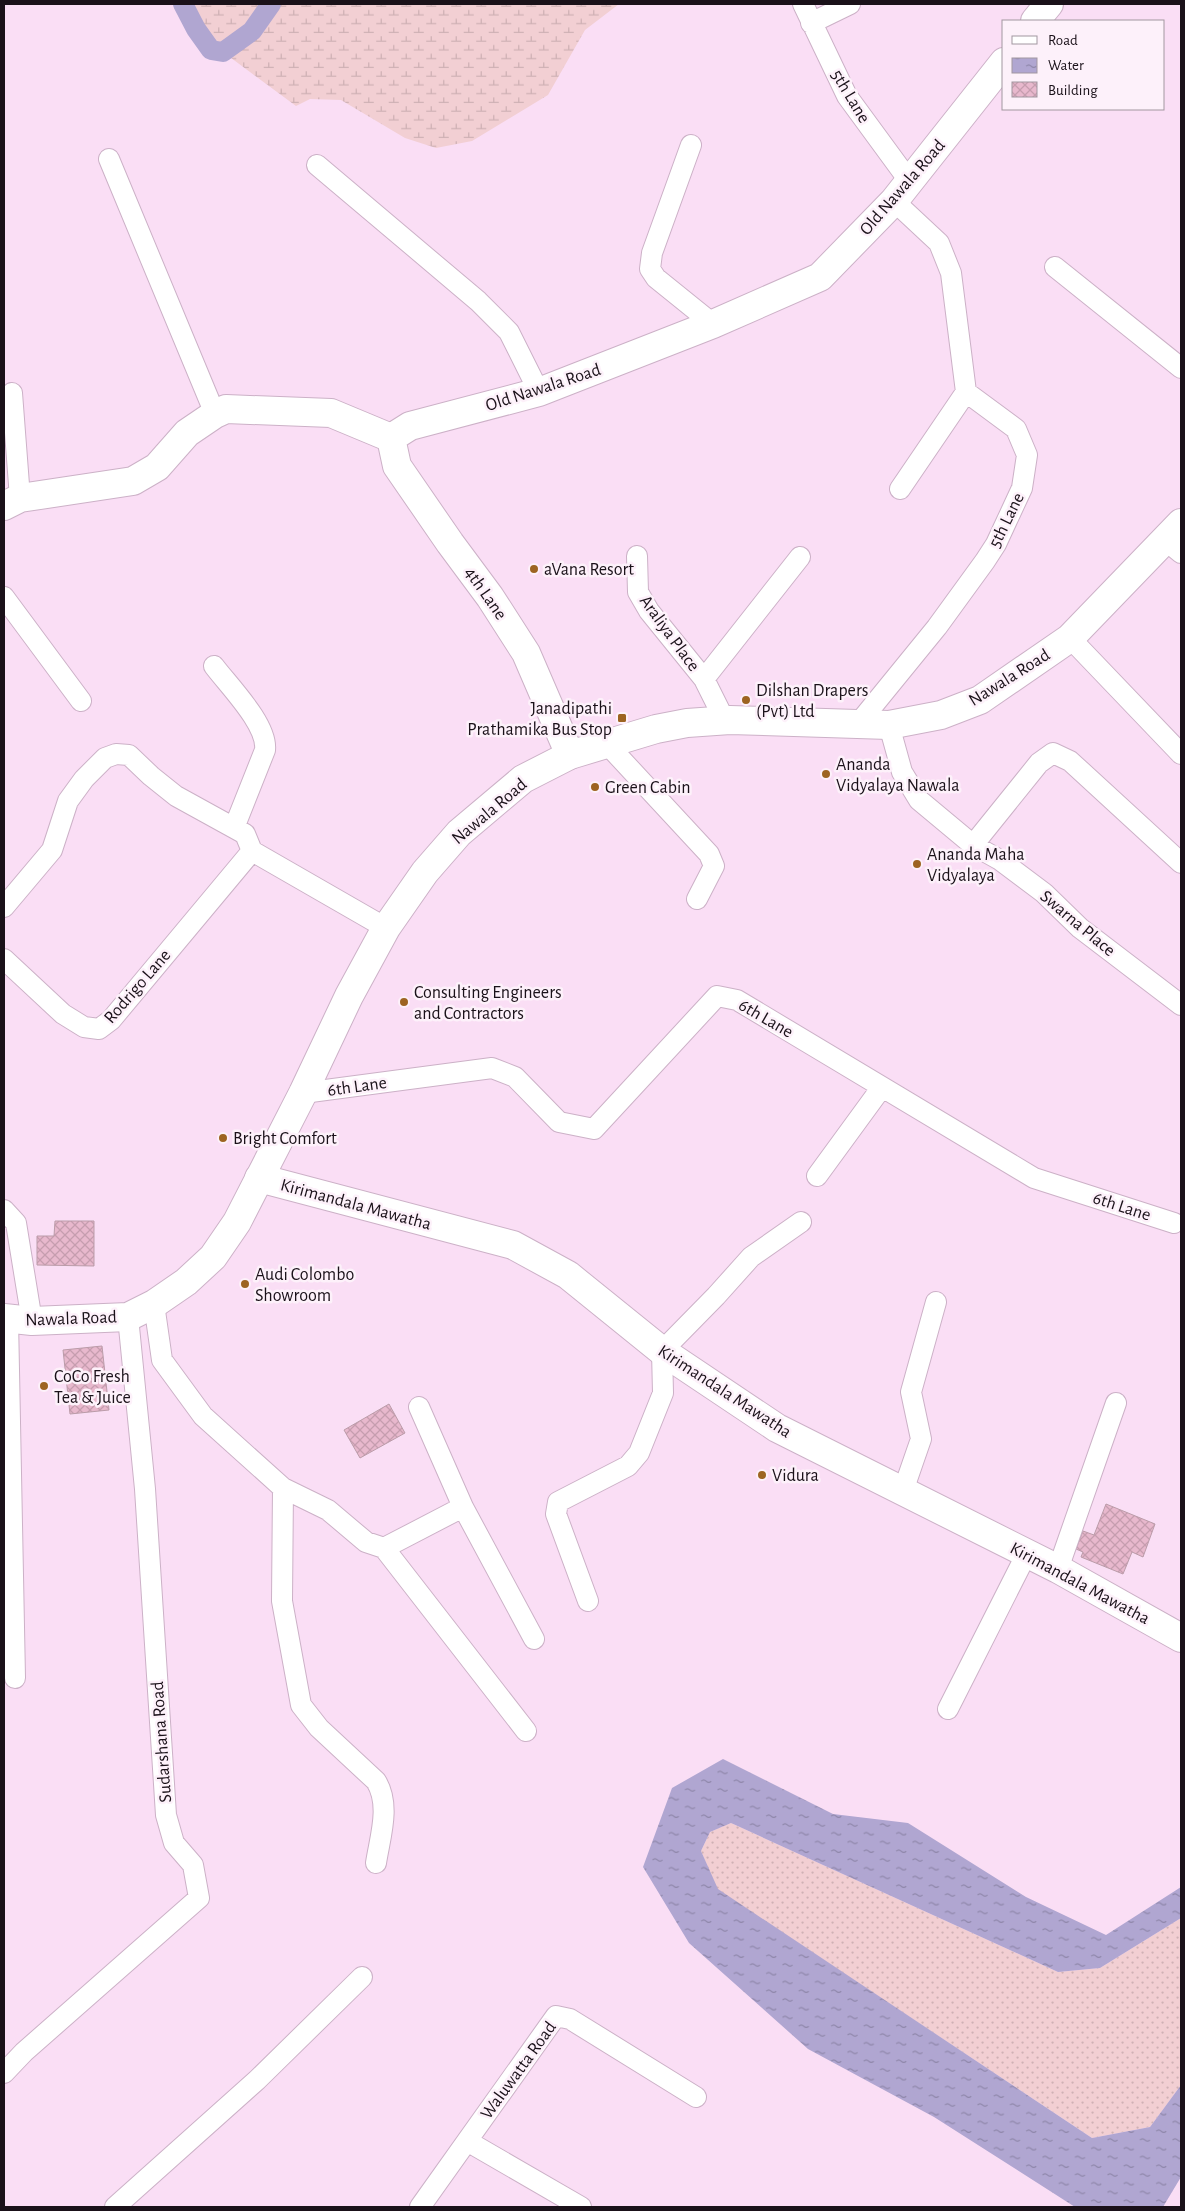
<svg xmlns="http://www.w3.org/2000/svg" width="1185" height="2211" viewBox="0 0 1185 2211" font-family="'Alegreya Sans',sans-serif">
	<defs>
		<pattern id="grass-dots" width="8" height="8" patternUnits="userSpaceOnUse" patternTransform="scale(1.25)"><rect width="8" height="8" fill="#f2cfd3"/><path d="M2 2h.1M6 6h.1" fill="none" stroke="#cfb1b5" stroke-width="1.8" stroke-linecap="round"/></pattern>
		<pattern id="wetland-marsh" width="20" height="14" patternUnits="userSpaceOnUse" patternTransform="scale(1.25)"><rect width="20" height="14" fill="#f2cfd3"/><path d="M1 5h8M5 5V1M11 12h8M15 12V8" fill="none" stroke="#cfb1b5"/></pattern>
		<pattern id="water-ripples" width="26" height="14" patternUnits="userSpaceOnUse" patternTransform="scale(1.25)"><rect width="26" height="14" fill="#b0a6d1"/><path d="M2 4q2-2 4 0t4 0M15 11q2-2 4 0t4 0" fill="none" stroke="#8e86a9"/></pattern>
		<pattern id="building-cross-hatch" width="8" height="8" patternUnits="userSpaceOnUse" patternTransform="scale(1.25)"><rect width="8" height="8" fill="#e8b8cd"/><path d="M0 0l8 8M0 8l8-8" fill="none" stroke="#c69daf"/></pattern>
	</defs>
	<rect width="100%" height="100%" fill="#fadef5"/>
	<path fill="url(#grass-dots)" d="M 731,1823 L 1058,1972 L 1100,1968 L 1181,1918 L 1181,2085 L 1150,2127 L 1092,2138 L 717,1889 L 701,1851 L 710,1832 Z"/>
	<path fill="url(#wetland-marsh)" d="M 183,4 L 619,4 L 585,30 L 548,95 L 472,141 L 436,148 L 405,138 L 341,100 L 310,99 L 296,106 L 223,52 L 211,50 L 196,29 Z"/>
	<path fill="url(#water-ripples)" d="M 723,1759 L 833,1814 L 908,1823 L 1026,1897 L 1106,1935 L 1181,1887 L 1181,1918 L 1100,1968 L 1058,1972 L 731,1823 L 710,1832 L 701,1851 L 718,1889 L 1092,2138 L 1150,2127 L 1181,2085 L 1181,2177 L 1163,2207 L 1075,2207 L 934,2117 L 808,2049 L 689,1943 L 643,1867 L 672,1788 Z"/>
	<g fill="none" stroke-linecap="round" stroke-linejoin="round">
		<path stroke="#b0a6d1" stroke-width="20" d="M 183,4 L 196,29 L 211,50 L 223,52 L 252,31 L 271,4"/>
	</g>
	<path fill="url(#building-cross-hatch)" stroke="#bb9ca9" d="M 55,1221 L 94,1221 L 94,1266 L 37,1265 L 37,1236 L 54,1236 Z
		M 102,1346 L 109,1410 L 70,1414 L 63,1350 Z
		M 389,1404 L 405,1433 L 360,1458 L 344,1430 Z
		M 1106,1504 L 1155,1524 L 1143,1557 L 1132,1552 L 1123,1574 L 1081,1557 L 1083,1552 L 1076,1549 L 1083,1531 L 1094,1535 Z"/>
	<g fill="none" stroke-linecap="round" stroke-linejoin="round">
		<defs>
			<path id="street" d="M 803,4 L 847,96 L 910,182
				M 811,23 L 850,4
				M 691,145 L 652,253 L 650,269 L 656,278 L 713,324
				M 109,159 L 215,414
				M 317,165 L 478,301 L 509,332 L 539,392
				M 1055,267 L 1181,368
				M 12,393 L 20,498
				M 900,489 L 966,392
				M 1164,539 L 1181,553
				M 637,556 L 638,592 L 649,611 L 704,679
				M 4,597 L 81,701
				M 1070,638 L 1181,754
				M 214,666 C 229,686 268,725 265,750 L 234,828
				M 725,721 L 704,679 L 800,557
				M 858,724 L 937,627 L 985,561 L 996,544 L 1022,488 L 1027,455 L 1016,429 L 966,392 L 951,273 L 939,243 L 894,201
				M 889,725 L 902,772 L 919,800 L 973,845 L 1000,860 L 1044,893 L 1080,928 L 1181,1005
				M 607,744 L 709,854 L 714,866 L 697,899
				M 973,845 L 1039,763 L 1053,753 L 1070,761 L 1181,863
				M 4,907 L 52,850 L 68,801 L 84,779 L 105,758 L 116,754 L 129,755 L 151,776 L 176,796 L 245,834 L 252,851 L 386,928
				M 4,959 L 63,1014 L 84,1027 L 99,1029 L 111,1020 L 252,851
				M 303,1093 L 492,1068 L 515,1077 L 559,1122 L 594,1129 L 717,996 L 737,1000 L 1034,1178 L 1174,1223
				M 817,1176 L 882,1087
				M 4,1210 L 16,1223 L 32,1321
				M 154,1304 L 162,1360 L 203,1416 L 283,1488 L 282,1601 L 301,1705 L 319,1728 L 376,1781 C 391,1805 380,1837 376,1863
				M 8,1319 L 15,1678
				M 419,1407 L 463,1507 L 534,1639
				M 283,1488 L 328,1510 L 366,1542 L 384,1548 L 526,1731
				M 903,1491 L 921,1439 L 911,1392 L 936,1302
				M 384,1548 L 463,1507
				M 1058,1569 L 1116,1403
				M 588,1601 L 556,1514 L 558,1502 L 628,1466 L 639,1453 L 663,1393 L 662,1351 L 716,1296 L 751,1257 L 801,1222
				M 948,1709 L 1027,1553
				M 4,2073 L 24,2052 L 199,1898 L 193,1865 L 174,1843 L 166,1815 L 145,1489 L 128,1317
				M 467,2141 L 581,2207
				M 115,2207 L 257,2080 L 362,1977
				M 420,2207 L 556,2016 L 570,2019 L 696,2097"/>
			<path id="secondary" d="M 1035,21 L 1049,4
				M 391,438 L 397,466 L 450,543 L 490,597 L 526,653 L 570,755
				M 4,506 L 20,498 L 133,481 L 157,467 L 187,433 L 215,414 L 226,409 L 331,413 L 391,438 L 410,426 L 539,392 L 713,324 L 820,277 L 894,201 L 1004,62
				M 259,1178 L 513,1245 L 568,1275 L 662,1351 L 777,1428 L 1058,1569 L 1181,1638"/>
			<path id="primary" d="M 4,1318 L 32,1321 L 128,1317 L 154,1304 L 186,1282 L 213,1257 L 237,1222 L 303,1093 L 349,996 L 386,928 L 425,872 L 459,833 L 523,779 L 570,755 L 656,729 L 687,723 L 730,720 L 889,725 L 941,715 L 980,700 L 1070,638 L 1181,523"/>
		</defs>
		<use href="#street" stroke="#ccb1c7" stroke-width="22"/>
		<use href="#secondary" stroke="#ccb1c7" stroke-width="30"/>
		<use href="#primary" stroke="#ccb1c7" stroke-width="30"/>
		<use href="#street" stroke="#fff" stroke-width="20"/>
		<use href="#secondary" stroke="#fff" stroke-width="28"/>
		<use href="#primary" stroke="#fff" stroke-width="28"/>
	</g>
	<g fill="#9d6421" stroke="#fdf1fa" stroke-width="2">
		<circle cx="534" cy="569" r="5"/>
		<circle cx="746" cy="700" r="5"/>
		<rect x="617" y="713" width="10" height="10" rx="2.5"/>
		<circle cx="826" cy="774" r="5"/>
		<circle cx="595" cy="787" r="5"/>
		<circle cx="917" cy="864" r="5"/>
		<circle cx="404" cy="1002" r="5"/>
		<circle cx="223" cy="1138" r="5"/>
		<circle cx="245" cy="1284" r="5"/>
		<circle cx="44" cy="1386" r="5"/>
		<circle cx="762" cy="1475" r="5"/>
	</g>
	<g text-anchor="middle" stroke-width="5" stroke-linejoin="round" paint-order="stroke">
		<g font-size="18" fill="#1a1119" stroke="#fdf1fa">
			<text transform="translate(851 96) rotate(59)" y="6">5th Lane</text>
			<text transform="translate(902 187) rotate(-49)" y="6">Old Nawala Road</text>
			<text transform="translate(543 387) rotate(-18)" y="6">Old Nawala Road</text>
			<text transform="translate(1006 520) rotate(-64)" y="6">5th Lane</text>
			<text transform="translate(486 593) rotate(55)" y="6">4th Lane</text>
			<text transform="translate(670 633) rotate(54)" y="6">Araliya Place</text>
			<text transform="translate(1009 677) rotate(-32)" y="6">Nawala Road</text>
			<text transform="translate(489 811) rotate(-40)" y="6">Nawala Road</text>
			<text transform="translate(1078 923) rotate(40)" y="6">Swarna Place</text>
			<text transform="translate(137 986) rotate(-49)" y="6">Rodrigo Lane</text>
			<text transform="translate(766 1018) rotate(30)" y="6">6th Lane</text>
			<text transform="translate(357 1086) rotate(-8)" y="6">6th Lane</text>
			<text transform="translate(356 1204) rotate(15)" y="6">Kirimandala Mawatha</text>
			<text transform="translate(1122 1206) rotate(18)" y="6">6th Lane</text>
			<text transform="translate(71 1318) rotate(-2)" y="6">Nawala Road</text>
			<text transform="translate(725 1391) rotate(33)" y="6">Kirimandala Mawatha</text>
			<text transform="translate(1080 1583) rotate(28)" y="6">Kirimandala Mawatha</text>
			<text transform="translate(161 1742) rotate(-94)" y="6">Sudarshana Road</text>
			<text transform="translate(518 2070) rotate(-54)" y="6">Waluwatta Road</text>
		</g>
		<g font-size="18" fill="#1a1119" stroke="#fdf1fa" text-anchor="start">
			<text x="544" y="575">aVana Resort</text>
			<text x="756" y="696">Dilshan Drapers<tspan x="756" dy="21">(Pvt) Ltd</tspan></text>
			<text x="612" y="714" text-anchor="end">Janadipathi<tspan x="612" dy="21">Prathamika Bus Stop</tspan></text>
			<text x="836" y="770">Ananda<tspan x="836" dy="21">Vidyalaya Nawala</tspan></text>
			<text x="605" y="793">Green Cabin</text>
			<text x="927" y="860">Ananda Maha<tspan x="927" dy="21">Vidyalaya</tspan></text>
			<text x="414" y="998">Consulting Engineers<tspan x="414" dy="21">and Contractors</tspan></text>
			<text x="233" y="1144">Bright Comfort</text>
			<text x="255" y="1280">Audi Colombo<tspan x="255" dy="21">Showroom</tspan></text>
			<text x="54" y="1382">CoCo Fresh<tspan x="54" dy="21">Tea &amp; Juice</tspan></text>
			<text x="772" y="1481">Vidura</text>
		</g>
	</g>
	<rect width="1185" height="2211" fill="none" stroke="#1a1119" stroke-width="10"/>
	<rect x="1002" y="20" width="162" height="90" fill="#fdf1fa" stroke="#a297a0"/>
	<rect x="1012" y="36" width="25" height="8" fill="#ffffff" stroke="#a297a0"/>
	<text x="1048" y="45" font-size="15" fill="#1a1119">Road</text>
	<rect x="1012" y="58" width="25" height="15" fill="url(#water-ripples)" stroke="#a297a0"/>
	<text x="1048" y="70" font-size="15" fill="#1a1119">Water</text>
	<rect x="1012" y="82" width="25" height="15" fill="url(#building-cross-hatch)" stroke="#a297a0"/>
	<text x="1048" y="95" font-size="15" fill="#1a1119">Building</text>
</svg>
